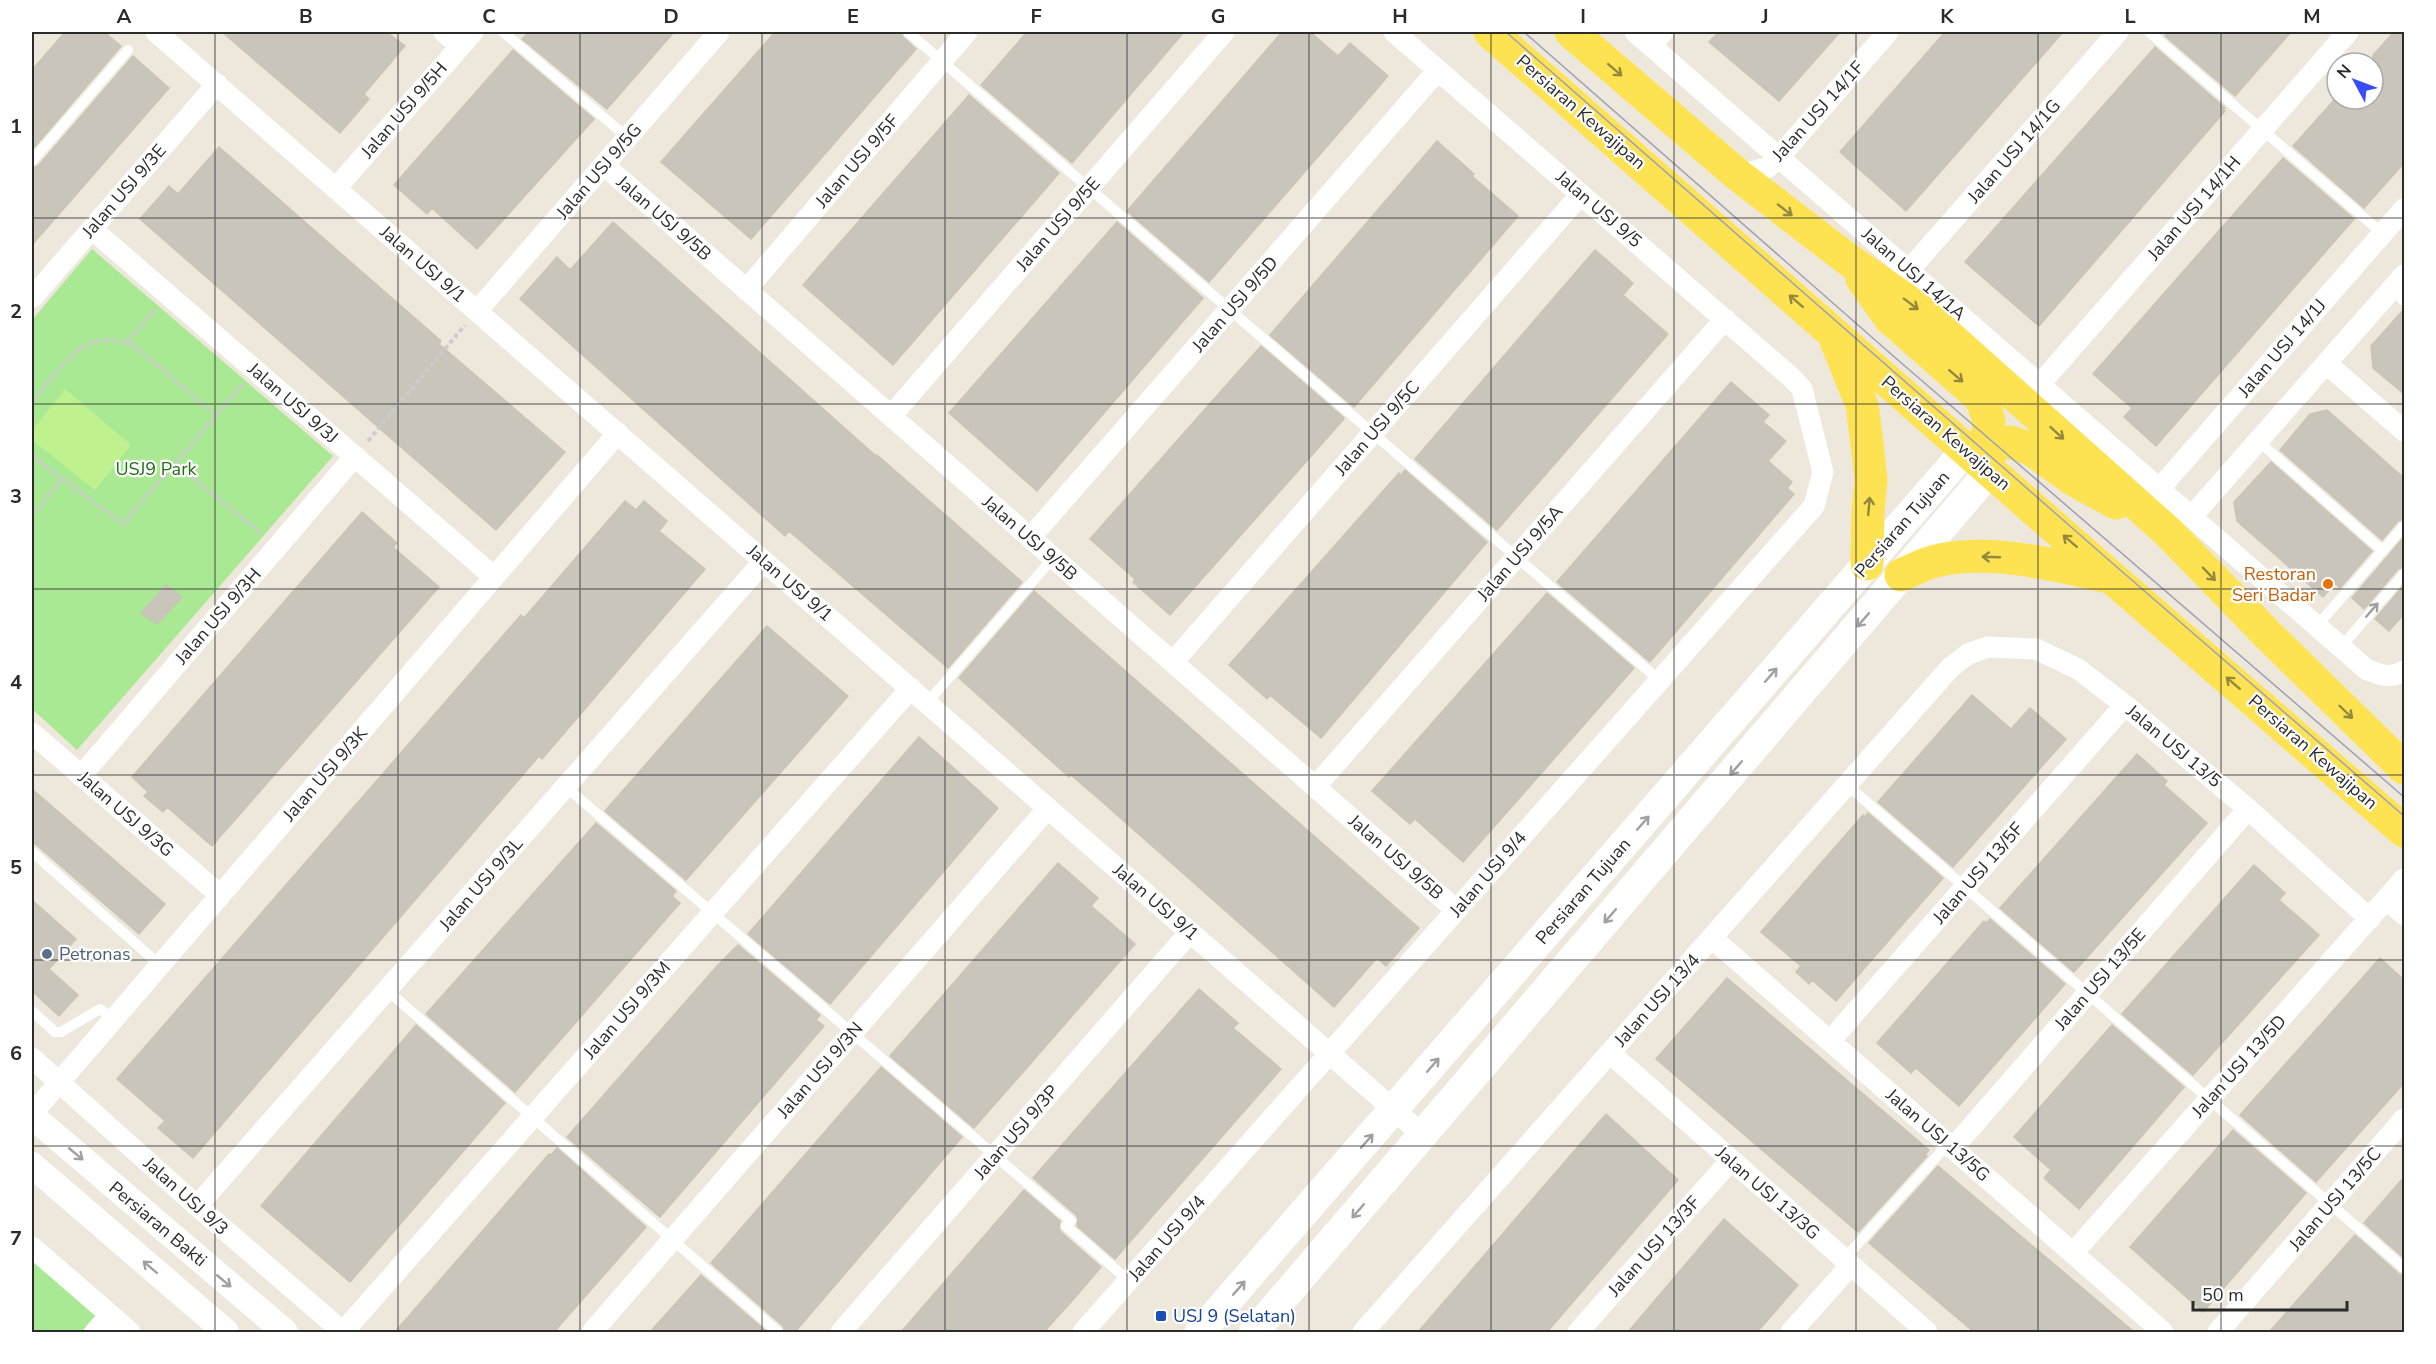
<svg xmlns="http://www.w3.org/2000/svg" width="2436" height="1364" viewBox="0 0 2436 1364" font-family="'Nunito Sans',sans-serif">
	<rect width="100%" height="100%" fill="#eee8dc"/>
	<path fill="#aae993" d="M 92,249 L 333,456 L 77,750 L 32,709 L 32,320 Z
		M 32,1261 L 96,1316 L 81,1332 L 32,1332 Z"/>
	<path fill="#bff28e" d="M 65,389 L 131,445 L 95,490 L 32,440 L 32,431 Z"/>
	<path fill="#c9c5bb" stroke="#cac4b5" stroke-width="1.5" d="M 65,32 L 104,32 L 121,46 L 32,150 L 32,70 Z
		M 222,32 L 386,32 L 405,46 L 364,94 L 369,99 L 340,133 Z
		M 529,32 L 674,32 L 607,109 L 522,39 Z
		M 775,32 L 901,32 L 903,37 L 916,49 L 751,239 L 661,162 Z
		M 1027,32 L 1184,32 L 1072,163 L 981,85 Z
		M 1282,32 L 1310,32 L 1338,56 L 1350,43 L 1388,76 L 1209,282 L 1127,211 Z
		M 1719,32 L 1840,32 L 1779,101 L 1709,42 Z
		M 1945,32 L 2063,32 L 1906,211 L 1840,152 Z
		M 2168,32 L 2291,32 L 2235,96 L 2165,36 Z
		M 2394,32 L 2404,32 L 2404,163 L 2364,208 L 2293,146 L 2335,99 L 2373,99 L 2373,55 Z
		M 2155,47 L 2225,108 L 2223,110 L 2225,111 L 2039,326 L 1965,262 Z
		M 513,50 L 594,119 L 477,249 L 432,208 L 427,214 L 394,185 Z
		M 133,56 L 169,88 L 32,245 L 32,168 L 38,166 Z
		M 969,95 L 1059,173 L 893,365 L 803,285 Z
		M 1437,141 L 1474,174 L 1472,176 L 1518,216 L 1354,407 L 1270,335 Z
		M 219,147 L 441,341 L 439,344 L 565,452 L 496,530 L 140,219 L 169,186 L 178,194 Z
		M 2283,158 L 2354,219 L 2156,446 L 2124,417 L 2132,408 L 2093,374 Z
		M 613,222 L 876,456 L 877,455 L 1022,582 L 948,668 L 789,531 L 785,536 L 520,299 L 557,257 L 570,270 Z
		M 1117,222 L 1203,298 L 1037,491 L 949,413 Z
		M 1595,250 L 1633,283 L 1623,295 L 1668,334 L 1497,530 L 1415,459 Z
		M 2404,309 L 2404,394 L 2373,368 L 2371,346 Z
		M 1261,346 L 1344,418 L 1343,420 L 1170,615 L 1133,582 L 1135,579 L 1090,539 Z
		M 1731,382 L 1769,415 L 1763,422 L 1786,441 L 1768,461 L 1792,482 L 1787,488 L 1794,494 L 1650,662 L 1557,582 Z
		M 2327,410 L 2404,478 L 2404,519 L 2398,521 L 2382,540 L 2280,450 L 2310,414 Z
		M 2271,462 L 2372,551 L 2340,588 L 2335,583 L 2323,597 L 2237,521 L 2234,502 Z
		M 1405,470 L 1487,542 L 1321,738 L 1270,695 L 1267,699 L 1229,665 L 1399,473 L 1401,475 Z
		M 625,501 L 636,510 L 644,501 L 667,521 L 659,531 L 705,569 L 542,759 L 539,756 L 193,1158 L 158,1128 L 165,1121 L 117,1079 L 521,615 L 524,618 Z
		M 362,512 L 397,543 L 393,547 L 439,587 L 212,846 L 167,807 L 163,812 L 144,796 L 148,792 L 132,777 Z
		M 2404,537 L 2404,567 L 2398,569 L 2364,609 L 2352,598 Z
		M 166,585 L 182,597 L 157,624 L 141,613 Z
		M 2404,585 L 2404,614 L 2389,631 L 2375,619 Z
		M 1034,591 L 1419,928 L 1386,966 L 1377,958 L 1334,1007 L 1099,799 L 1071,775 L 1069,777 L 959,678 Z
		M 1547,593 L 1634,668 L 1463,862 L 1415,819 L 1410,824 L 1372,791 Z
		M 767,626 L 848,696 L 686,880 L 605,811 Z
		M 1972,695 L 2011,729 L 2030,708 L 2066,739 L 1953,867 L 1878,802 Z
		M 919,737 L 998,808 L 830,1004 L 748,934 Z
		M 2137,754 L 2167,781 L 2164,785 L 2207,823 L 2074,972 L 2000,908 Z
		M 32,789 L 165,904 L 139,934 L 32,841 Z
		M 1868,813 L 1943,878 L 1836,1001 L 1812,980 L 1809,984 L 1796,972 L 1801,966 L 1761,932 L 1863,815 L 1865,817 Z
		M 596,823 L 676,891 L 672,896 L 680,903 L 515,1092 L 426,1014 Z
		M 1058,863 L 1098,898 L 1091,906 L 1135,944 L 974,1128 L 890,1056 Z
		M 2254,865 L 2285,893 L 2279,900 L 2319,935 L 2193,1075 L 2122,1014 Z
		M 32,900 L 76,939 L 49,969 L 78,995 L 59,1016 L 32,991 Z
		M 1990,919 L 2065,984 L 1959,1106 L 1916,1068 L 1911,1073 L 1877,1043 L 1984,921 L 1986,923 Z
		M 738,945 L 820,1015 L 816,1020 L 824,1026 L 660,1217 L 567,1137 L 717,966 Z
		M 2380,958 L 2404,980 L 2404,1083 L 2316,1182 L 2240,1115 Z
		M 1727,978 L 1929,1150 L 1925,1155 L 1927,1156 L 1858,1232 L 1656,1059 Z
		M 1199,989 L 1238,1023 L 1233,1028 L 1281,1069 L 1115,1259 L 1077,1226 L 1078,1219 L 1076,1215 L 1033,1178 Z
		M 416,1025 L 505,1103 L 350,1282 L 261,1206 Z
		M 2112,1025 L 2184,1087 L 2079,1209 L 2044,1178 L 2051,1170 L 2014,1137 Z
		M 881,1067 L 962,1137 L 795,1332 L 785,1332 L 783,1326 L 711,1263 Z
		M 1606,1114 L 1678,1180 L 1616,1252 L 1547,1332 L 1418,1332 Z
		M 2233,1130 L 2306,1193 L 2203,1312 L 2130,1247 Z
		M 557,1148 L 646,1227 L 554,1332 L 395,1332 L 549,1154 L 551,1155 Z
		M 1938,1166 L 2113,1314 L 2134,1332 L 1974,1332 L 1883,1255 L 1869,1243 Z
		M 2404,1177 L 2404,1258 L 2364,1223 Z
		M 1024,1190 L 1060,1221 L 1059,1228 L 1061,1232 L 1101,1267 L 1079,1293 L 1044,1332 L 901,1332 Z
		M 1724,1219 L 1798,1285 L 1773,1314 L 1757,1332 L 1628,1332 Z
		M 2355,1235 L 2399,1274 L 2404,1275 L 2404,1332 L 2269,1332 Z
		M 701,1275 L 767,1332 L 650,1332 Z"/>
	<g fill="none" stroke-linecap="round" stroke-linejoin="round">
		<path stroke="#ccc" stroke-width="4" stroke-dasharray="4.5 3" stroke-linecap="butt" d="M 127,342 L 156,309
			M 32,402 C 62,368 88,318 139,350 L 217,416
			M 368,441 L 465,325
			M 32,456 L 123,524 L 243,384
			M 175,464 L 263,535
			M 32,513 L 39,508 L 62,479"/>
		<path stroke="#fff" stroke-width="10" d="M 503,32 L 628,138
			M 908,32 L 1659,680
			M 2149,32 L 2383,234
			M 32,161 L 128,50
			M 2392,290 L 2404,301
			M 2258,441 L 2383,551
			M 2317,626 L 2404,526
			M 2341,647 L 2404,574
			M 927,703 L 1053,558
			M 1847,785 L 2404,1268
			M 566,787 L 1071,1221
			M 32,852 L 160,965
			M 387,990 L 778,1332
			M 32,1011 L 55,1032 L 61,1032 L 100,1009 L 113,1019
			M 1066,1226 L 1129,1281
			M 1844,1259 L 1948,1144"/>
		<path stroke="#fff" stroke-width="21" d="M 156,32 L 1423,1135
			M 444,32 L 460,46
			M 1635,32 L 2366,669 C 2380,675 2391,679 2404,671
			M 1651,46 L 1663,32
			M 604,165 L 1456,910
			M 1738,175 L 1767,168 L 1779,157 L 1888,32
			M 336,188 L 473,32
			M 92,229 L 494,577
			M 1909,270 L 2118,32
			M 746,290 L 967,32
			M 32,298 L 217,84
			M 477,311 L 719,32
			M 2327,364 L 2404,431
			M 2040,384 L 2348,32
			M 891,416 L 1224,32
			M 2160,488 L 2404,209
			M 2192,516 L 2404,275
			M 1030,538 L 1438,70
			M 1173,662 L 1581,194
			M 32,733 L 220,895
			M 81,776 L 355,456
			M 1315,787 L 1725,319
			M 2387,900 L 2404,915
			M 1712,938 L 2163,1332
			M 1830,1041 L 2125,705
			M 1610,1053 L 1927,1332
			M 32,1058 L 197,1206 L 343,1332
			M 32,1114 L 618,433
			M 1953,1148 L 2248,809
			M 197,1206 L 764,561
			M 32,1247 L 130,1332
			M 2073,1253 L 2404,879
			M 95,1332 L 110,1315
			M 343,1332 L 911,688
			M 592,1332 L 1048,808
			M 841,1332 L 1190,932
			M 1083,1332 L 1814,506 L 1823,472 L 1802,389 L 1792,378 L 1394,32
			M 1363,1332 L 1950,668 L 1968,654 L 1988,647 L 2036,649 L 2078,669 L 2125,705 L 2248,809 L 2370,919
			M 1578,1332 L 1731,1160
			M 1791,1332 L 1851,1265
			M 2218,1332 L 2404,1119"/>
		<path stroke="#fff" stroke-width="26" d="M 32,1116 L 285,1332
			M 32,1165 L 226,1332"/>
		<path stroke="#fff" stroke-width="30" d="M 1200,1332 L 1966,450
			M 1254,1332 L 1990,471"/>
		<path stroke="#fde352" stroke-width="33" d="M 1490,32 L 2111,577 L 2404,831
			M 1571,32 L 1738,175 L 1846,258 L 1916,307 L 2168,532 L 2268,635 L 2404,768
			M 1862,279 L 1890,318 L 1981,398 L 1989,420 L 1987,443 L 1990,471
			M 1835,338 L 1862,405 L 1867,443 L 1871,480 L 1868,511 L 1867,564
			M 1967,450 L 1987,443 L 2010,442 L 2031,449 L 2074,480 L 2116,503
			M 1901,575 C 1913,570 1927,562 1940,560 C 1996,549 2054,565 2109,577"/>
		<path stroke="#9e9fb7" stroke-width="1.5" d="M 1506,32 L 2111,562 L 2404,816
			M 1524,32 L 1891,354 L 2404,797"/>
	</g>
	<defs><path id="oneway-shaft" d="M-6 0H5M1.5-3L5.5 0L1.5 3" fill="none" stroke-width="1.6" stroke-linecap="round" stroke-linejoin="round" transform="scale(1.5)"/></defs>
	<g stroke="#94873e">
		<use href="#oneway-shaft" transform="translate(1615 70) rotate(41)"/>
		<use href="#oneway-shaft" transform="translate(1785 210) rotate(38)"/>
		<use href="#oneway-shaft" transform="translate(1796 301) rotate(-139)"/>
		<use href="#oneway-shaft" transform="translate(1911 304) rotate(37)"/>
		<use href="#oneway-shaft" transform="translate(1956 376) rotate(41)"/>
		<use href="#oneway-shaft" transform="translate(2057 433) rotate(42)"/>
		<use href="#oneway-shaft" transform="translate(1869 506) rotate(-85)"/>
		<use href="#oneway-shaft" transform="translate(2070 541) rotate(-139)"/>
		<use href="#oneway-shaft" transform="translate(1991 557) rotate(-178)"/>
		<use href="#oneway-shaft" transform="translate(2209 574) rotate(46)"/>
		<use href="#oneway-shaft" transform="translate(2233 683) rotate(-139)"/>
		<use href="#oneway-shaft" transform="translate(2346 712) rotate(44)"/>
	</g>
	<g stroke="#a0a0a0">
		<use href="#oneway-shaft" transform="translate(2372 610) rotate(-49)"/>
		<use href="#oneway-shaft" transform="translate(1863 620) rotate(131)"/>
		<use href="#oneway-shaft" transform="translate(1771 675) rotate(-49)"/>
		<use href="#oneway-shaft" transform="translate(1736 768) rotate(131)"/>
		<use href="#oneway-shaft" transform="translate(1643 823) rotate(-49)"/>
		<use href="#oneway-shaft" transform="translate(1610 916) rotate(131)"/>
		<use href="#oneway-shaft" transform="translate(1433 1065) rotate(-49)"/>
		<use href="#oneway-shaft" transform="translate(1367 1141) rotate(-49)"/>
		<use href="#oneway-shaft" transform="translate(76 1154) rotate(40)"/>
		<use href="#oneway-shaft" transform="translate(1358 1211) rotate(131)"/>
		<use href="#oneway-shaft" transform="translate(150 1267) rotate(-139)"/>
		<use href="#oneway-shaft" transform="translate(224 1281) rotate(40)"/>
		<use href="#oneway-shaft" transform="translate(1239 1288) rotate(-49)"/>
	</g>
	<path fill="none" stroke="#2b2b2b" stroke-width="1.5" stroke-opacity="0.55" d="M 215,32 L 215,1332M 398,32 L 398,1332M 580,32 L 580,1332M 762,32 L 762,1332M 945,32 L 945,1332M 1127,32 L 1127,1332M 1309,32 L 1309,1332M 1491,32 L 1491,1332M 1674,32 L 1674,1332M 1856,32 L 1856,1332M 2038,32 L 2038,1332M 2221,32 L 2221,1332M 32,218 L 2404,218M 32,404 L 2404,404M 32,589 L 2404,589M 32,775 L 2404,775M 32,960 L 2404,960M 32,1146 L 2404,1146"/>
	<circle fill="#e8710a" stroke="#fff" stroke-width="2" cx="2328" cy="584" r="6"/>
	<circle fill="#5c6f8a" stroke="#fff" stroke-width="2" cx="47" cy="954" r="6"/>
	<rect fill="#1a4fb4" stroke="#fff" stroke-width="2" x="1155" y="1310" width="12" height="12" rx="3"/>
	<g text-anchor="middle" stroke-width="4.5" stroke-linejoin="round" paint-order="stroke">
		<g font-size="18" fill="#2b2b2b" stroke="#fff">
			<text transform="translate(404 110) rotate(-49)" y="6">Jalan USJ 9/5H</text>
			<text transform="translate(1818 111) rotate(-48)" y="6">Jalan USJ 14/1F</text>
			<text transform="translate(1581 112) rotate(41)" y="6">Persiaran Kewajipan</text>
			<text transform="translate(2014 151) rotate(-49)" y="6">Jalan USJ 14/1G</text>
			<text transform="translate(857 161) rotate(-49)" y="6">Jalan USJ 9/5F</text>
			<text transform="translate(599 171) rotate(-49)" y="6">Jalan USJ 9/5G</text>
			<text transform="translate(124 191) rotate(-49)" y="6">Jalan USJ 9/3E</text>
			<text transform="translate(2194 208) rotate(-49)" y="6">Jalan USJ 14/1H</text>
			<text transform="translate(1599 209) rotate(41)" y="6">Jalan USJ 9/5</text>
			<text transform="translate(664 218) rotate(41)" y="6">Jalan USJ 9/5B</text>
			<text transform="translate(1058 224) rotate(-49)" y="6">Jalan USJ 9/5E</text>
			<text transform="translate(423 264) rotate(41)" y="6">Jalan USJ 9/1</text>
			<text transform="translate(1914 274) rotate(41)" y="6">Jalan USJ 14/1A</text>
			<text transform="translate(1235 304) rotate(-49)" y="6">Jalan USJ 9/5D</text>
			<text transform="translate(2282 348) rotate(-49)" y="6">Jalan USJ 14/1J</text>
			<text transform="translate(293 403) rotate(41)" y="6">Jalan USJ 9/3J</text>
			<text transform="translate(1377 428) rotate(-49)" y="6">Jalan USJ 9/5C</text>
			<text transform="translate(1946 433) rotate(41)" y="6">Persiaran Kewajipan</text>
			<text transform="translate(1902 524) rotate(-49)" y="6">Persiaran Tujuan</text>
			<text transform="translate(1030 538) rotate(41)" y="6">Jalan USJ 9/5B</text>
			<text transform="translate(1520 553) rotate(-49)" y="6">Jalan USJ 9/5A</text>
			<text transform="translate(790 583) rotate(41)" y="6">Jalan USJ 9/1</text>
			<text transform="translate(218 616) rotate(-49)" y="6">Jalan USJ 9/3H</text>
			<text transform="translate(2174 746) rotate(40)" y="6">Jalan USJ 13/5</text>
			<text transform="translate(2313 752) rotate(41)" y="6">Persiaran Kewajipan</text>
			<text transform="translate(325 774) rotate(-49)" y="6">Jalan USJ 9/3K</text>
			<text transform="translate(126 814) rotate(41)" y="6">Jalan USJ 9/3G</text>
			<text transform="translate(1396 857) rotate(41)" y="6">Jalan USJ 9/5B</text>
			<text transform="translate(1978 873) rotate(-49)" y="6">Jalan USJ 13/5F</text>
			<text transform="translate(1488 874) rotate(-49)" y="6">Jalan USJ 9/4</text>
			<text transform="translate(481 884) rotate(-49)" y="6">Jalan USJ 9/3L</text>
			<text transform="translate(1583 891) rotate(-49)" y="6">Persiaran Tujuan</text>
			<text transform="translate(1156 902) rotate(41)" y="6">Jalan USJ 9/1</text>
			<text transform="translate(2100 979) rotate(-49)" y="6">Jalan USJ 13/5E</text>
			<text transform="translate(1657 1000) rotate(-48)" y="6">Jalan USJ 13/4</text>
			<text transform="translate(627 1010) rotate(-49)" y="6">Jalan USJ 9/3M</text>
			<text transform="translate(2239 1066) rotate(-48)" y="6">Jalan USJ 13/5D</text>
			<text transform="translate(820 1070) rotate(-49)" y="6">Jalan USJ 9/3N</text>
			<text transform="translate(1016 1132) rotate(-49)" y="6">Jalan USJ 9/3P</text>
			<text transform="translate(1938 1135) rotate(41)" y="6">Jalan USJ 13/5G</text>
			<text transform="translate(1768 1193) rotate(41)" y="6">Jalan USJ 13/3G</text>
			<text transform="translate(186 1196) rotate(42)" y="6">Jalan USJ 9/3</text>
			<text transform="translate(2335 1199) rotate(-49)" y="6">Jalan USJ 13/5C</text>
			<text transform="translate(158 1224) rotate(40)" y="6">Persiaran Bakti</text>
			<text transform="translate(1167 1238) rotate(-49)" y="6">Jalan USJ 9/4</text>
			<text transform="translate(1654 1246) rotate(-48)" y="6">Jalan USJ 13/3F</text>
		</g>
		<g font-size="18" fill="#1f6f14" stroke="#fff">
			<text x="156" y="475">USJ9 Park</text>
		</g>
		<g font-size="18" fill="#c56008" stroke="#fff" text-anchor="end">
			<text x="2316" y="580">Restoran<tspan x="2316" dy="21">Seri Badar</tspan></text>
		</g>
		<g font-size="18" fill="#4e5e75" stroke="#fff" text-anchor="start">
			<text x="59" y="960">Petronas</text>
		</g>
		<g font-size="18" fill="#164399" stroke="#fff" text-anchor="start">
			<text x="1173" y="1322">USJ 9 (Selatan)</text>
		</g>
	</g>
	<rect width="2436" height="1364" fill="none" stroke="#ffffff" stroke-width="66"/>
	<g transform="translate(2355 81) rotate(311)"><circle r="28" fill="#ffffff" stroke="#aaaaaa" stroke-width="1.5"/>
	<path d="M0-4.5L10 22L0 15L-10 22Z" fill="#384dff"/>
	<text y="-9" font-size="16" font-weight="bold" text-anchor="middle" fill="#2b2b2b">N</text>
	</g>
	<path d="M2193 1301v9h154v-9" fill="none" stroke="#2b2b2b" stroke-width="3"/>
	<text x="2202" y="1301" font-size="18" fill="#2b2b2b" stroke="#ffffff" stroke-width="4.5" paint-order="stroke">50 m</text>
	<rect x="33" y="33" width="2370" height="1298" fill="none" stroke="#2b2b2b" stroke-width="2"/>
	<g font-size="20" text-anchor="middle" font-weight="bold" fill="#2b2b2b">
		<text x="124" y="23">A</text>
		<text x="306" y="23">B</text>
		<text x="489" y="23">C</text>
		<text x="671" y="23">D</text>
		<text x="853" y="23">E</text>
		<text x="1036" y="23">F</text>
		<text x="1218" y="23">G</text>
		<text x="1400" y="23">H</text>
		<text x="1583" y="23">I</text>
		<text x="1765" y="23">J</text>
		<text x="1947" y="23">K</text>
		<text x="2130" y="23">L</text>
		<text x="2312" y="23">M</text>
		<text x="16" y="133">1</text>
		<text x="16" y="318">2</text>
		<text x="16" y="503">3</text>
		<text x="16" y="689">4</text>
		<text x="16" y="874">5</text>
		<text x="16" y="1060">6</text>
		<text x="16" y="1245">7</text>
	</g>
</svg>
